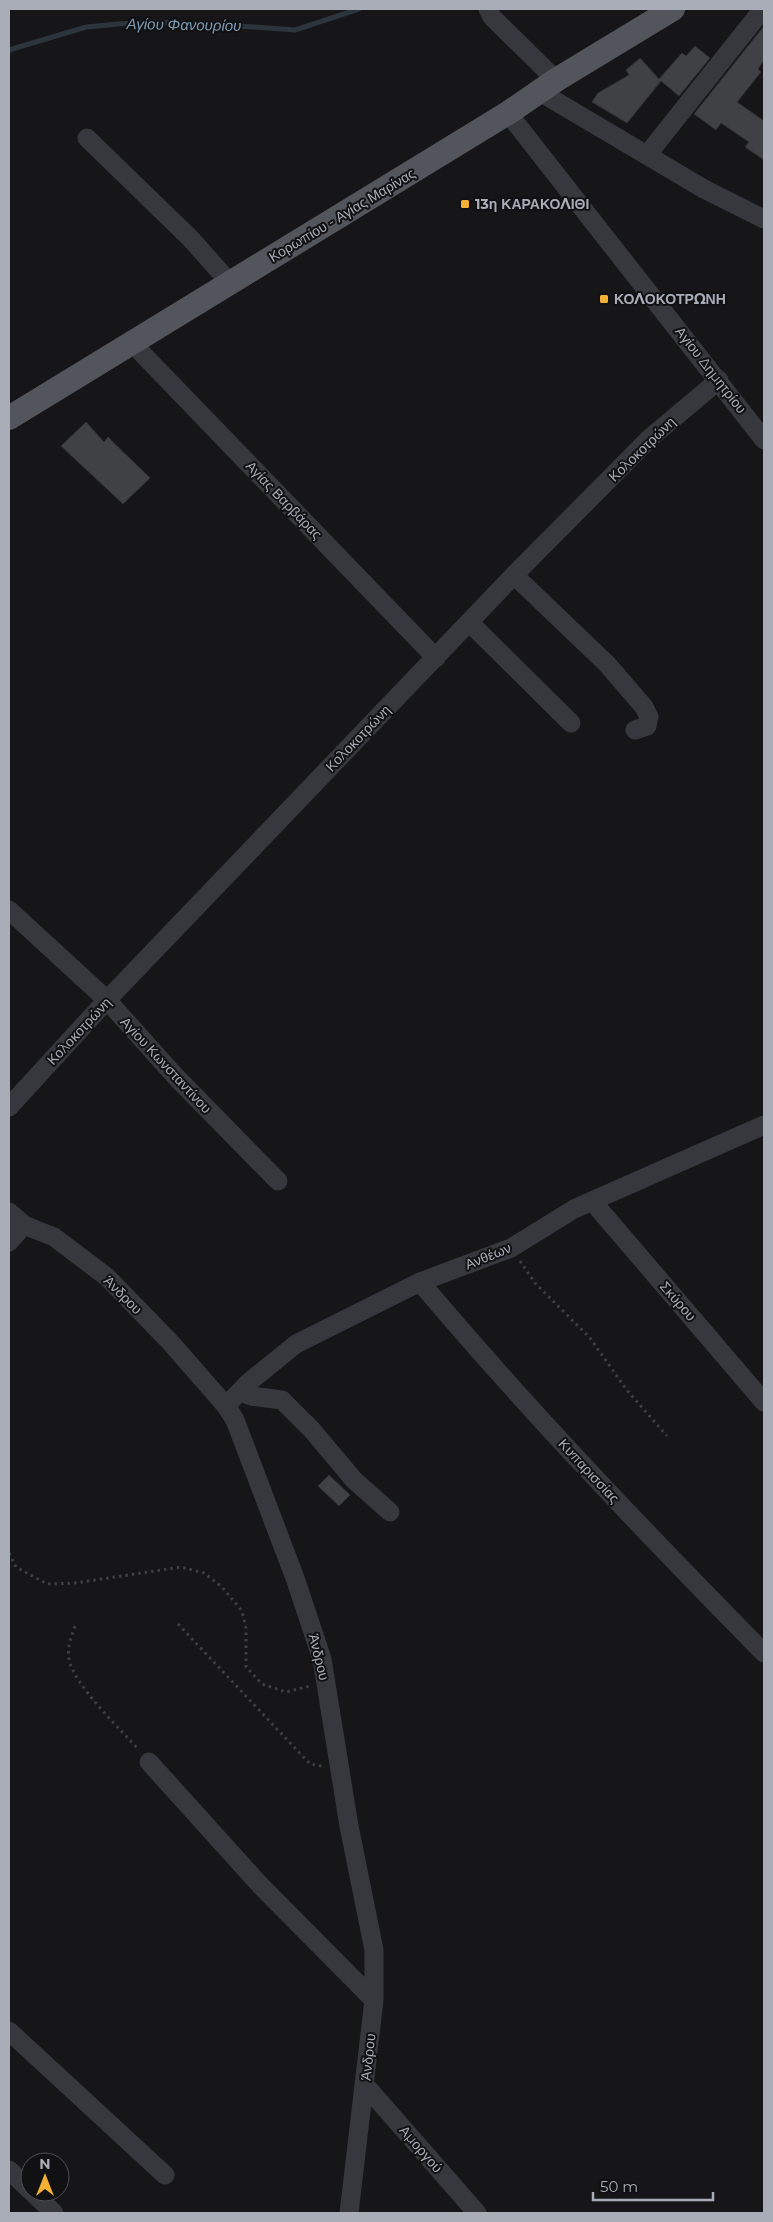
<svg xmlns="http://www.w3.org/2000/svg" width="773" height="2222" viewBox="0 0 773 2222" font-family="Montserrat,sans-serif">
	<rect width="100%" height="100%" fill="#161618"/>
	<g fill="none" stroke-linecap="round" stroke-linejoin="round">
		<path stroke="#2c353c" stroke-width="5" d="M 9,50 L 86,27 L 118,24 L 153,22 L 212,24 L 295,30 L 359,9"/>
	</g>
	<path fill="#404145" stroke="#303034" d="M 764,26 L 764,60 L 758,69 L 761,72 L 737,102 L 764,121 L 764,160 L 745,147 L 749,142 L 721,123 L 716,130 L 694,114 Z
		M 695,46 L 710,58 L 679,96 L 661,81 L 627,123 L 592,102 L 598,93 L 629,75 L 626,70 L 640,58 L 659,79 L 682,53 L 686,56 Z
		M 86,422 L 104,442 L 108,437 L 150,478 L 123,504 L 61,446 Z
		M 329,1475 L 350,1495 L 339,1506 L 318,1486 Z"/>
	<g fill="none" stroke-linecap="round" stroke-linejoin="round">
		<path stroke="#3d3f44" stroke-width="3" stroke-dasharray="2.5 4" stroke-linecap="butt" d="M 520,1261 L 535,1283 L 590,1338 L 626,1389 L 667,1436
			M 9,1553 L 16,1567 L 47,1584 L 75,1583 L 181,1567 L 204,1573 L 222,1587 L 242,1611 L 246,1628 L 246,1667 L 262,1684 L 286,1692 L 310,1686
			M 178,1624 L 310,1764 L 322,1766
			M 75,1626 C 71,1637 67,1647 69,1659 C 73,1684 121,1730 139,1750"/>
		<path stroke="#37383d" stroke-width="19" d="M 488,9 L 492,17 L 556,80
			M 540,92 L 704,189 L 764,219
			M 508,113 L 764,440
			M 87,138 L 191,239 L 230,283
			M 647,155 L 763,9
			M 132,343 L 436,658
			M 514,575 L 607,664 L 644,707 L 649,717 L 647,726 L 635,730
			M 470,623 L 571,723
			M 9,910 L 107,1000 L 176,1077 L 278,1181
			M 9,1107 L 107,1000 L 514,575 L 650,438 L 719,380
			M 592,1201 L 764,1402
			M 9,1212 L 24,1225 L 54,1237 L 107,1277 L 171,1343 L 226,1406 L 235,1420 L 295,1578 L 322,1659 L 349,1826 L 374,1950 L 374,2000 L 349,2213
			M 9,1242 L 24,1225
			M 420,1282 C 529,1411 646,1533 764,1653
			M 241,1392 L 251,1396 L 282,1400 L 312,1430 L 354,1480 L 390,1512
			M 226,1406 L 248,1383 L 296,1344 L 420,1282 L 511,1248 L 574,1209 L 592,1201 L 764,1125
			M 149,1762 L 260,1885 L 374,2000
			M 9,2031 L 165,2175
			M 365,2085 L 477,2213
			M 9,2170 L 30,2190
			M 32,2192 L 54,2213"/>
		<path stroke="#53555c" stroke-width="24" d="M 9,418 L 508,113 L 556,80 L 673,9"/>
	</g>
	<g fill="#f2b134" stroke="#111113" stroke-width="2">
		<rect x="460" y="199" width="10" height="10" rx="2.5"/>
		<rect x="599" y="294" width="10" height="10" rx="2.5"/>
	</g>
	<g text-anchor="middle" stroke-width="4" stroke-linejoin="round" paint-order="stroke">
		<g font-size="14" font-weight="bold" fill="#a8adb8" stroke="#111113" text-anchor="start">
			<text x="475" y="209">13η ΚΑΡΑΚΟΛΙΘΙ</text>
			<text x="614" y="304">ΚΟΛΟΚΟΤΡΩΝΗ</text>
		</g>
		<g font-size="14" fill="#a8adb8" stroke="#111113">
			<text transform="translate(342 215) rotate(-31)" y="5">Κορωπίου - Αγίας Μαρίνας</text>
			<text transform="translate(711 370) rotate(52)" y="5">Αγίου Δημητρίου</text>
			<text transform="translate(642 449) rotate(-44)" y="5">Κολοκοτρώνη</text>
			<text transform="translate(284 500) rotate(46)" y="5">Αγίας Βαρβάρας</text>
			<text transform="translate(358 738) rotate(-46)" y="5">Κολοκοτρώνη</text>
			<text transform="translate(79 1031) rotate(-47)" y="5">Κολοκοτρώνη</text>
			<text transform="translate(166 1065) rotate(47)" y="5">Αγίου Κωνσταντίνου</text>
			<text transform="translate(488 1256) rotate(-22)" y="5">Ανθέων</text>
			<text transform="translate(123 1295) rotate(45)" y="5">Άνδρου</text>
			<text transform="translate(678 1301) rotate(49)" y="5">Σκύρου</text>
			<text transform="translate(589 1471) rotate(47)" y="5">Κυπαρισσίας</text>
			<text transform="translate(319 1657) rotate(76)" y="5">Άνδρου</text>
			<text transform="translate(368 2057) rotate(-84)" y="5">Άνδρου</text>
			<text transform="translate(421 2149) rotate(49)" y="5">Αμοργού</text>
		</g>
		<g font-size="15" font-style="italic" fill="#7f9bb3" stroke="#111113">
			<text transform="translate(184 25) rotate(1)" y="5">Αγίου Φανουρίου</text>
		</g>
	</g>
	<rect width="773" height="2222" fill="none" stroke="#a8adb8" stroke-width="20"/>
	<g transform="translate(45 2177)"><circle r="24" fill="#111113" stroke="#4d4f55"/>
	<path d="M0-4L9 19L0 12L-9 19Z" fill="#f2b134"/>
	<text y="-8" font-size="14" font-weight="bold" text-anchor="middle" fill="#a8adb8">N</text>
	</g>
	<path d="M593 2192v8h120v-8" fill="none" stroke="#a8adb8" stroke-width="2.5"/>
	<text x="600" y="2192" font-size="15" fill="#a8adb8" stroke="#111113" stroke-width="4" paint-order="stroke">50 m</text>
</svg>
